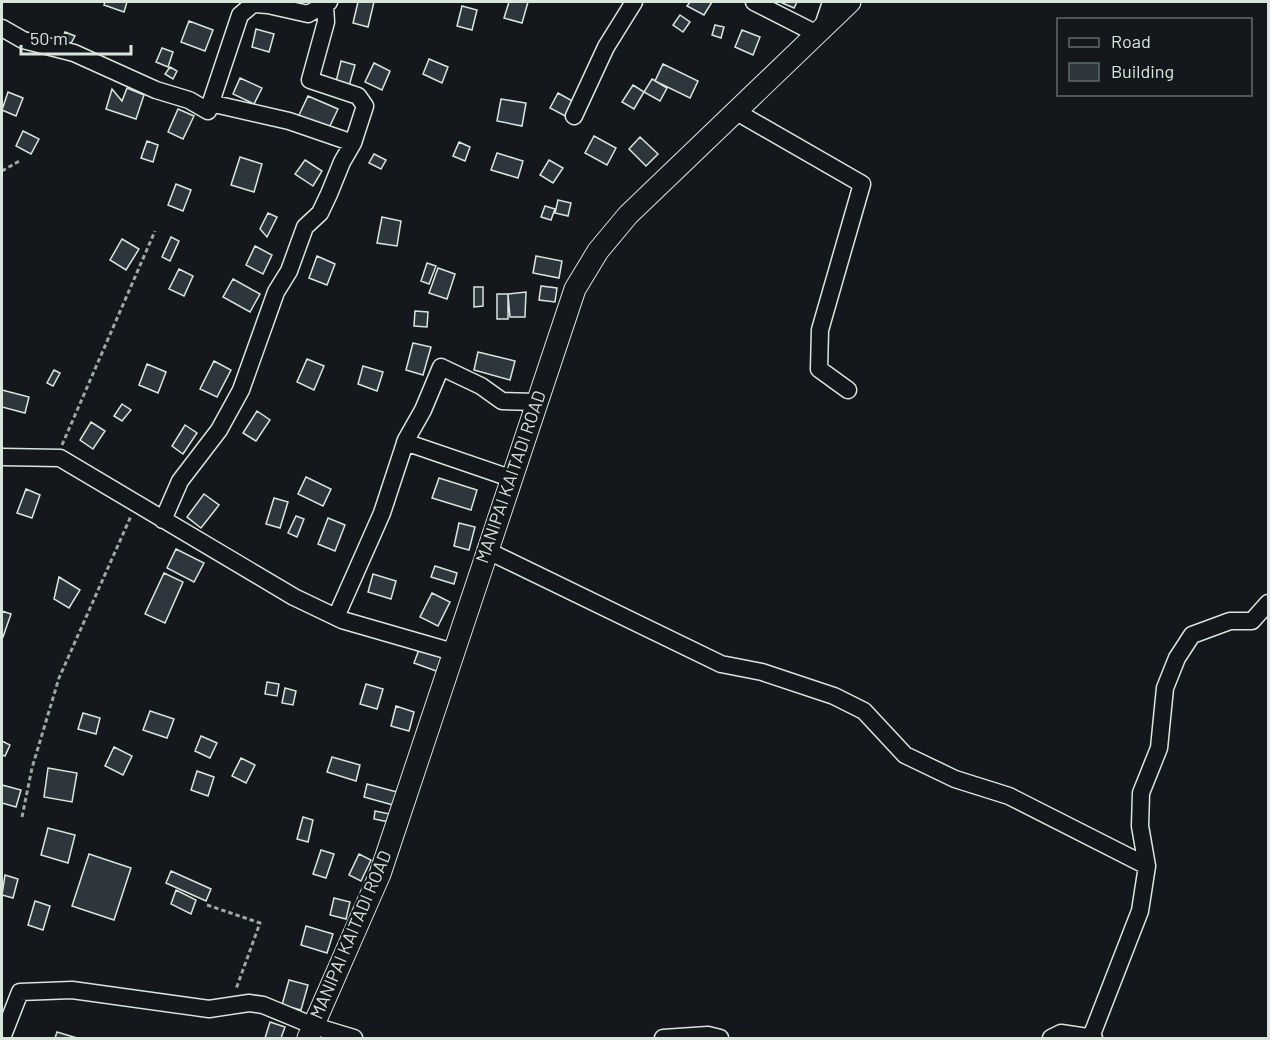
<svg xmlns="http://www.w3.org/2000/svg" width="1270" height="1040" viewBox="0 0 1270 1040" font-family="Barlow,sans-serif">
	<rect width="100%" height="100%" fill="#14181c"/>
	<path fill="#2c363c" stroke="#d8e6dc" stroke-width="1.5" d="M 105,2 L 127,2 L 124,12 L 104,5 Z
		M 358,2 L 374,2 L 368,27 L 353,23 Z
		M 509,2 L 528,2 L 522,23 L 504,18 Z
		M 690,2 L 712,2 L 704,15 L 687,6 Z
		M 780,2 L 797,2 L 794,8 Z
		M 462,6 L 477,10 L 472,30 L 457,26 Z
		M 680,15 L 690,22 L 683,32 L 673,25 Z
		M 189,21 L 213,30 L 205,51 L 181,42 Z
		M 715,25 L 724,27 L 721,38 L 712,35 Z
		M 256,29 L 274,34 L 269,52 L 252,47 Z
		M 742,30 L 760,37 L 753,55 L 735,47 Z
		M 65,32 L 75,36 L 70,45 L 61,41 Z
		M 162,48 L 173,52 L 168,67 L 156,62 Z
		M 429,59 L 448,67 L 442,83 L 423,74 Z
		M 341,61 L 355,65 L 349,86 L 336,82 Z
		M 374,63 L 390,71 L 382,90 L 365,82 Z
		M 663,64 L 698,81 L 690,98 L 655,81 Z
		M 170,67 L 177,71 L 173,79 L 165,74 Z
		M 240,78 L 262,88 L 254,104 L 233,94 Z
		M 652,79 L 667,88 L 660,101 L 644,92 Z
		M 633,85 L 644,92 L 634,109 L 622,102 Z
		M 127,88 L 144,95 L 136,119 L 106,109 L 112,89 L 122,101 Z
		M 8,92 L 23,98 L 16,116 L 2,110 Z
		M 558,93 L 576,103 L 569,118 L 550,108 Z
		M 308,96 L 338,109 L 328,130 L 298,117 Z
		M 501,99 L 526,103 L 522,126 L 497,121 Z
		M 178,109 L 194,116 L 183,139 L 168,132 Z
		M 23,131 L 39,139 L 31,154 L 16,146 Z
		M 594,136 L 616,148 L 607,165 L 585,153 Z
		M 640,137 L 658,154 L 646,166 L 629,149 Z
		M 147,141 L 158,145 L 153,162 L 141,158 Z
		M 459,142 L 470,147 L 465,161 L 453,156 Z
		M 497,153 L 523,161 L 518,178 L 491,170 Z
		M 374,154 L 386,160 L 381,169 L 369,163 Z
		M 240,157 L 262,164 L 254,192 L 231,185 Z
		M 305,160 L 322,171 L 313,186 L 295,174 Z
		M 549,160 L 563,168 L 553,183 L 540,175 Z
		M 176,184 L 191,190 L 183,211 L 168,205 Z
		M 558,200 L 571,203 L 568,216 L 555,213 Z
		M 545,206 L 555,209 L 551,220 L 541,217 Z
		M 268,213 L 277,217 L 267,237 L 260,229 Z
		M 382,217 L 401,221 L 397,246 L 377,243 Z
		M 171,237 L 179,241 L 170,261 L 162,257 Z
		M 122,239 L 139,249 L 126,270 L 110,260 Z
		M 255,246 L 272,255 L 263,274 L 246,265 Z
		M 317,256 L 335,264 L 327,285 L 309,278 Z
		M 536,256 L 562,261 L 559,278 L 533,273 Z
		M 427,263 L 436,266 L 429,284 L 421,281 Z
		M 438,268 L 455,274 L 447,299 L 429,293 Z
		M 179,269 L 193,276 L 184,296 L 169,289 Z
		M 233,279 L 260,294 L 250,312 L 223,297 Z
		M 541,286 L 557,288 L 555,302 L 539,300 Z
		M 474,287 L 483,287 L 483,306 L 474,307 Z
		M 526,292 L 525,317 L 510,317 L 508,294 Z
		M 497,294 L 508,294 L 508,319 L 497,319 Z
		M 415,311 L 428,312 L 427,327 L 414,326 Z
		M 413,343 L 431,347 L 423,375 L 406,370 Z
		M 478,352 L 515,361 L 510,380 L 474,370 Z
		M 307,359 L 324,366 L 314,390 L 297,382 Z
		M 214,361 L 231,370 L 217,397 L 200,389 Z
		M 147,364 L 166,372 L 158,393 L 139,385 Z
		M 363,366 L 383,372 L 377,391 L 358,384 Z
		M 54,370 L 60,373 L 53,386 L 47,383 Z
		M 2,390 L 29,397 L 25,413 L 2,407 Z
		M 122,404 L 131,410 L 122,421 L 114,416 Z
		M 257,411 L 270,420 L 256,441 L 243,433 Z
		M 91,422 L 105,431 L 93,449 L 80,440 Z
		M 185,425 L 197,433 L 183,454 L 172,446 Z
		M 306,477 L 331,489 L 323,506 L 298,494 Z
		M 439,478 L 477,490 L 471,510 L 432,498 Z
		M 26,489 L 40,495 L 32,518 L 17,513 Z
		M 204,494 L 219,505 L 201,528 L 187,517 Z
		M 274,498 L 288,502 L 280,528 L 266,524 Z
		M 296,516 L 304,519 L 297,537 L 288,533 Z
		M 328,518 L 345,525 L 335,551 L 318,544 Z
		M 459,523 L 475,527 L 469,550 L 454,546 Z
		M 176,549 L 204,563 L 194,582 L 167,568 Z
		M 435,566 L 457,573 L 454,584 L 431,577 Z
		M 164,573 L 183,582 L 165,623 L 145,614 Z
		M 373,574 L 396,581 L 391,599 L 368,592 Z
		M 59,577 L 80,590 L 69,608 L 54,599 Z
		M 432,593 L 450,602 L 438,626 L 420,617 Z
		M 2,611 L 11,614 L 3,637 L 2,637 Z
		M 420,647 L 445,655 L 439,672 L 414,663 Z
		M 267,682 L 279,684 L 277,696 L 265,694 Z
		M 366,684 L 383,689 L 377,709 L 360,704 Z
		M 285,688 L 296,691 L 293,705 L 282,703 Z
		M 396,706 L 414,712 L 409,731 L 391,726 Z
		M 150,711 L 174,719 L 167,738 L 143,730 Z
		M 83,713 L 100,718 L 96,734 L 78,729 Z
		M 201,736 L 217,743 L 210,758 L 195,751 Z
		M 2,741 L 10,745 L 5,756 L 2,755 Z
		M 114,747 L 132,756 L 123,775 L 105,766 Z
		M 332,757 L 360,765 L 356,781 L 327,772 Z
		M 241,758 L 255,765 L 246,783 L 232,776 Z
		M 48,768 L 77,773 L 72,802 L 44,797 Z
		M 197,771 L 214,777 L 208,796 L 191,790 Z
		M 367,784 L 397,792 L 393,805 L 364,797 Z
		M 2,785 L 21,790 L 16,807 L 2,803 Z
		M 375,811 L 390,814 L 389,822 L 374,819 Z
		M 303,817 L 313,820 L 308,842 L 297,839 Z
		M 48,828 L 75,835 L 68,863 L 41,855 Z
		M 321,850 L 334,854 L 326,878 L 313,874 Z
		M 89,854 L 131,868 L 114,920 L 72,906 Z
		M 359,854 L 371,860 L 361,881 L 349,875 Z
		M 171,871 L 211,889 L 206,901 L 166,883 Z
		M 5,875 L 18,879 L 13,898 L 2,895 Z
		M 176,890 L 196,900 L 191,914 L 171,904 Z
		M 334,898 L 350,902 L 346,919 L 330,915 Z
		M 35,901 L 50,906 L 43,930 L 28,925 Z
		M 306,926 L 333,934 L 327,953 L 301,945 Z
		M 289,980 L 308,985 L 301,1010 L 282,1005 Z
		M 270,1022 L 285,1027 L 281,1038 L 265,1038 Z
		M 57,1032 L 77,1038 L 55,1038 Z"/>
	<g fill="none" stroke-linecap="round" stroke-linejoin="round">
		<defs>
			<path id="minor" d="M 754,2 L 815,33
				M 823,26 L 831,2
				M 2,28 L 23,40 L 74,53 L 156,90 L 189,100 L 208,111 L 240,15 L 253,4 L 268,5 L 308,14 L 329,2
				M 210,103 L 289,121 L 353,143
				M 735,111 L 862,184 L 820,330 L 819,369 L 848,390
				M 574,116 L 606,47 L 634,2
				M 405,442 L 510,478
				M 2,457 L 60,458 L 294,597 L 342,620 L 453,652
				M 163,520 L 180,481 L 219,430 L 241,390 L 276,292 L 289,271 L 305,227 L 320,213 L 329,194 L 342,162 L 353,143 L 365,106 L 358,96 L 310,80 L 326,22 L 325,5
				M 486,550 L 721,664 L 762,672 L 834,696 L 864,711 L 905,755 L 955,779 L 1009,796 L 1147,866
				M 336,617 L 382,513 L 406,440 L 423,410 L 441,367 L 481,386 L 502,401 L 536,402
				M 1091,1037 L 1140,911 L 1147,866 L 1140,826 L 1141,793 L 1159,748 L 1165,688 L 1177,658 L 1192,635 L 1230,621 L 1252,621 L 1268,603
				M 2,1038 L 20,992 L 72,990 L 209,1009 L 249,1003 L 263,1005 L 314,1026 L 354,1038
				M 663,1038 L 708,1035 L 720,1038
				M 1051,1038 L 1061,1033 L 1094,1038"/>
			<path id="major" d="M 308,1038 L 380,874 L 575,289 L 598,251 L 628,215 L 850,2"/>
		</defs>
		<use href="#minor" stroke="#d8e6dc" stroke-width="19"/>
		<use href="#major" stroke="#d8e6dc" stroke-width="23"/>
		<path stroke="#9da8a2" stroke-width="3" stroke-dasharray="4.5 3" stroke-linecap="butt" d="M 2,171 L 21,160
			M 62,445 L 155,231
			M 22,817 L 32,768 L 59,678 L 131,516
			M 207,905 L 260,923 L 236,989"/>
		<use href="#minor" stroke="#14181c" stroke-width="16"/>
		<use href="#major" stroke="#14181c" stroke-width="21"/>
	</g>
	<g text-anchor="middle" stroke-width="4.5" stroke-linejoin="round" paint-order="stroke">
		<g font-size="18" fill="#d8e6dc" stroke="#14181c">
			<text transform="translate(511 477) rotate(-71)" y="6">MANIPAI KAITADI ROAD</text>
			<text transform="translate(351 935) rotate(-67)" y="6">MANIPAI KAITADI ROAD</text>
		</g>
	</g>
	<rect width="1270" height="1040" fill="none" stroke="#d8e6dc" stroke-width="6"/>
	<rect x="1057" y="18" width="195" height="78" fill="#14181c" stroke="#626a69" stroke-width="1.5"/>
	<rect x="1069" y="38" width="30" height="9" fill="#14181c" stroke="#626a69" stroke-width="1.5"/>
	<text x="1111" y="48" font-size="18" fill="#d8e6dc">Road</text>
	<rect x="1069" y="63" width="30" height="18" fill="#2c363c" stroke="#626a69" stroke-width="1.5"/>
	<text x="1111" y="78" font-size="18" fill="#d8e6dc">Building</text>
	<path d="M21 45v9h110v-9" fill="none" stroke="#d8e6dc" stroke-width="3"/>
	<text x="30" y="45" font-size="18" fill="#d8e6dc" stroke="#14181c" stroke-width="4.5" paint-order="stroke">50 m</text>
</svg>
